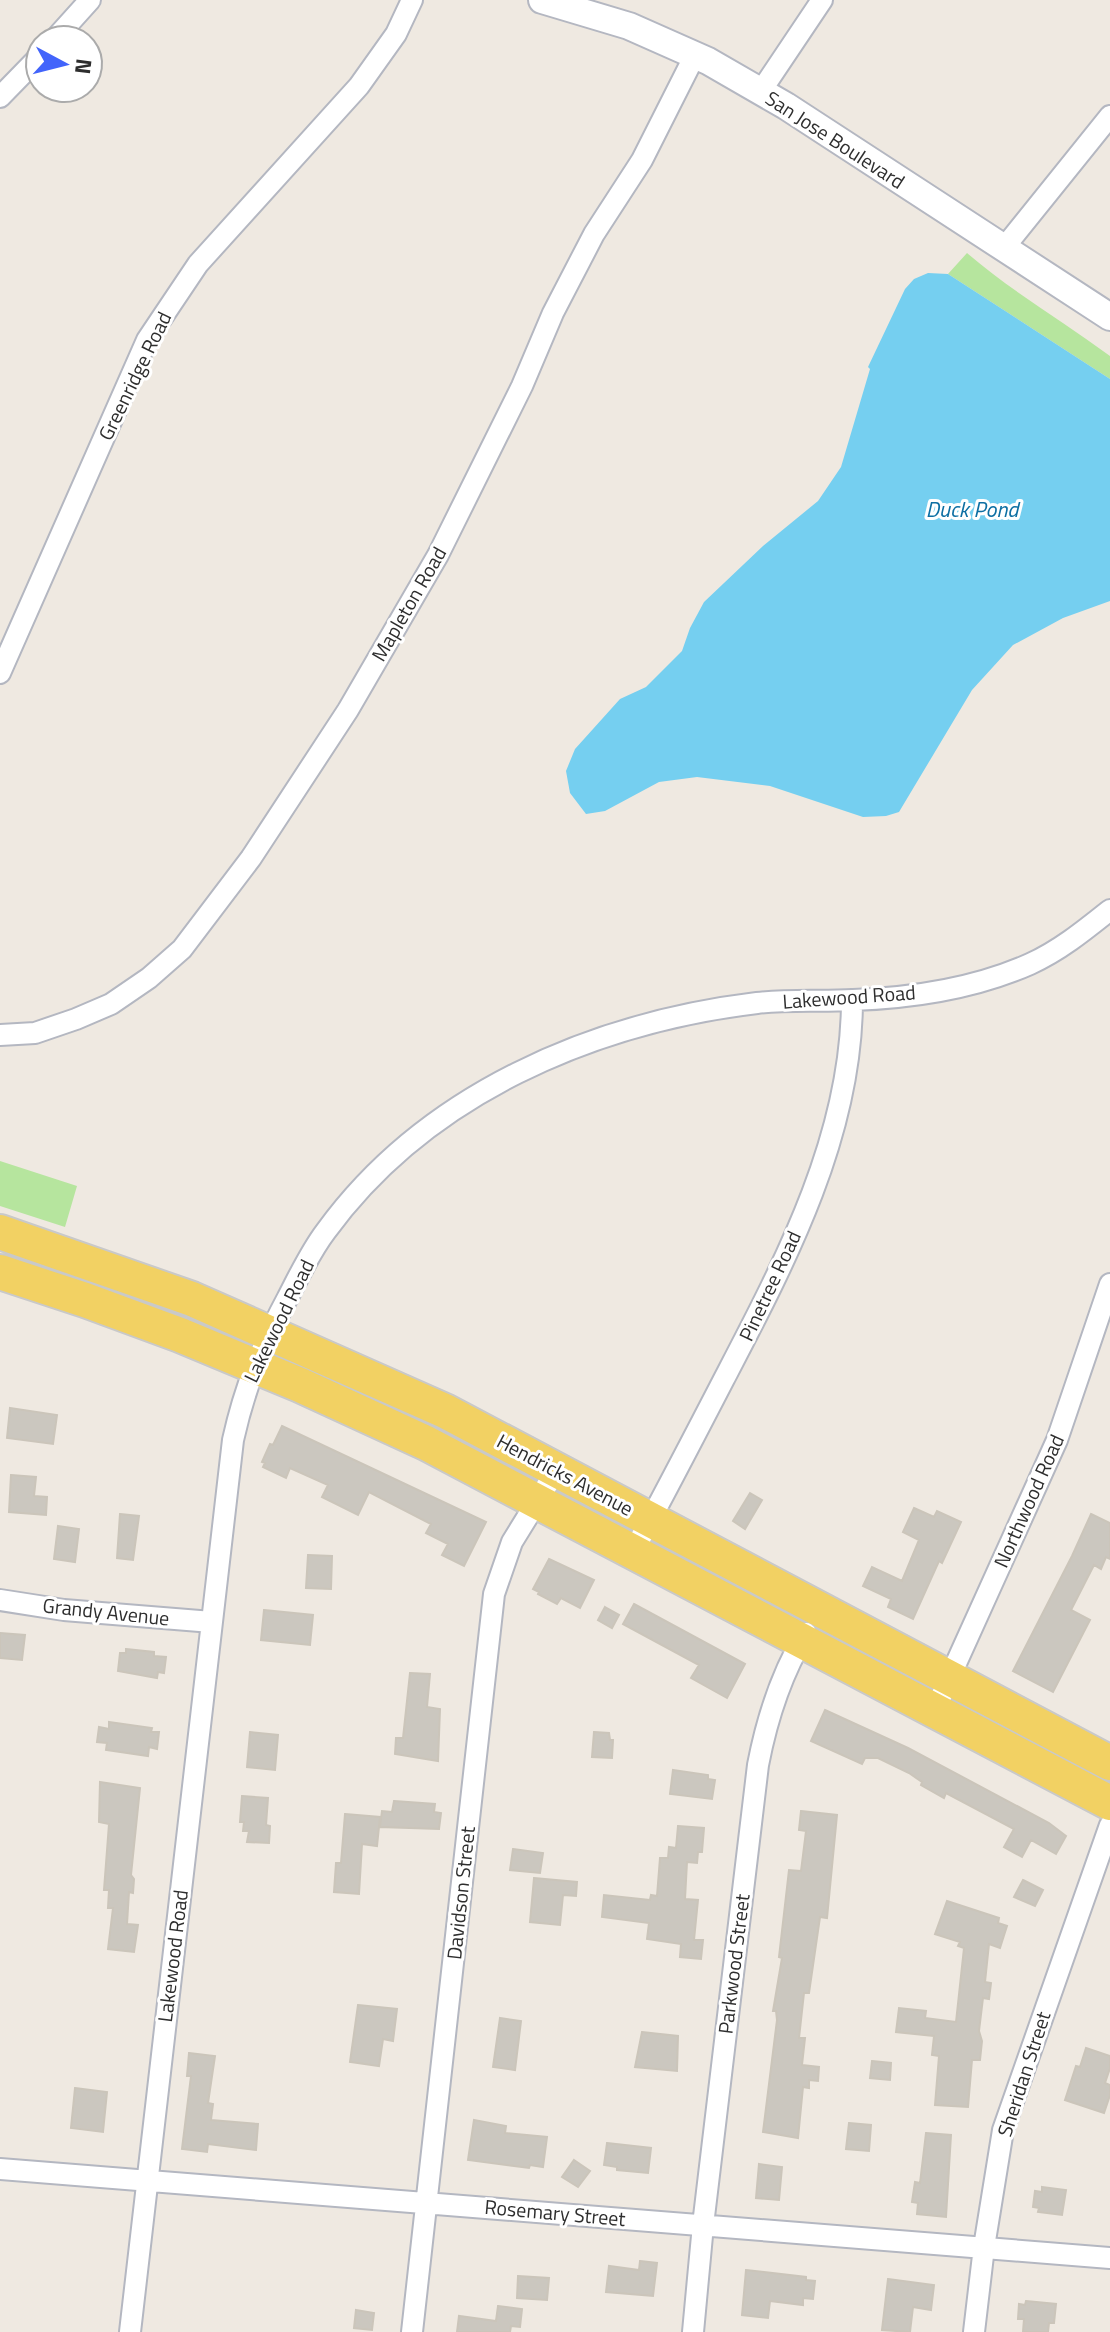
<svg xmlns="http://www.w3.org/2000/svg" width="1110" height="2332" viewBox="0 0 1110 2332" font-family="'Titillium Web',sans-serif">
	<rect width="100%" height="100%" fill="#efe9e1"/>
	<path fill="#b6e59e" d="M 967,253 C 1012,292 1063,321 1110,356 L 1110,379 L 948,274 Z
		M 0,1161 L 77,1186 L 65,1227 L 0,1206 Z"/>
	<path fill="#75cff0" d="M 928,273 L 948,274 L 1110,379 L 1110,601 L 1063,618 L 1013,645 L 972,690 L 899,812 L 886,816 L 863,817 L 770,786 L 697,777 L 659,782 L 605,811 L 586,814 L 570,793 L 566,771 L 575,749 L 620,699 L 646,687 L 682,651 L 690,628 L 704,602 L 763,546 L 818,501 L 841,467 L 870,369 L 868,367 L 905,289 L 914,279 Z"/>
	<path fill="#cbc7bf" stroke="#cbc5ba" stroke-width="2" d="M 10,1408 L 57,1415 L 53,1444 L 7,1438 Z
		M 282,1426 L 486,1522 L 464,1566 L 442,1555 L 448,1544 L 426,1533 L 431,1524 L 369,1492 L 358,1515 L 322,1497 L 328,1485 L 290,1468 L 286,1478 L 263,1467 L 265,1463 L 262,1462 L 270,1444 L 273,1445 Z
		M 11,1475 L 36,1477 L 34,1496 L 47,1497 L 46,1515 L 9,1512 Z
		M 750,1493 L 762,1500 L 745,1529 L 733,1521 Z
		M 914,1508 L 934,1517 L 937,1511 L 961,1522 L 942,1563 L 939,1561 L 913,1619 L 888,1607 L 891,1599 L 863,1586 L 872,1567 L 902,1581 L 919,1540 L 903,1532 Z
		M 120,1514 L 139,1516 L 133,1560 L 117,1558 Z
		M 1091,1514 L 1110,1523 L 1110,1559 L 1106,1557 L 1101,1569 L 1094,1565 L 1071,1610 L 1090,1620 L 1053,1692 L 1013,1671 L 1072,1556 Z
		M 58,1526 L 79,1529 L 75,1562 L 54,1559 Z
		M 308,1555 L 332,1556 L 331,1589 L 306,1588 Z
		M 549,1559 L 594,1580 L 580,1608 L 561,1598 L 557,1604 L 538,1594 L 539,1592 L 533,1589 Z
		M 634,1604 L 745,1664 L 727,1698 L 691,1678 L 699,1665 L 623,1624 Z
		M 605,1607 L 619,1615 L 612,1628 L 598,1620 Z
		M 264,1610 L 313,1615 L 310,1645 L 261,1640 Z
		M 0,1633 L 25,1635 L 22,1660 L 0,1658 Z
		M 126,1649 L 154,1652 L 154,1656 L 166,1657 L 164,1673 L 158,1672 L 157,1678 L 118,1671 L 120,1653 L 126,1653 Z
		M 410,1673 L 430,1674 L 427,1707 L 440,1709 L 438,1761 L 395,1754 L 396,1738 L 403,1738 Z
		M 825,1710 L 908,1748 L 1049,1823 L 1066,1836 L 1056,1854 L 1031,1840 L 1022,1857 L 1004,1847 L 1014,1829 L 946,1793 L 944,1798 L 921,1785 L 922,1782 L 909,1773 L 878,1758 L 865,1758 L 862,1764 L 811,1741 Z
		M 109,1722 L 152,1728 L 151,1732 L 159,1732 L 157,1749 L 149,1747 L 148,1756 L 106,1750 L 107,1743 L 97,1742 L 99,1727 L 109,1729 Z
		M 250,1732 L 278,1735 L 275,1770 L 247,1767 Z
		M 594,1732 L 609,1733 L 610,1740 L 613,1740 L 612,1758 L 592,1757 Z
		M 673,1770 L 708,1775 L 708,1779 L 715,1780 L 712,1799 L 670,1794 Z
		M 100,1782 L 140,1788 L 131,1875 L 134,1879 L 133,1893 L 129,1892 L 127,1924 L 138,1925 L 134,1952 L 108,1949 L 113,1908 L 108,1908 L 109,1890 L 104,1890 L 109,1824 L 99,1822 Z
		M 242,1796 L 268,1798 L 266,1825 L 270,1826 L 269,1843 L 247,1842 L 249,1831 L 243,1831 L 244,1822 L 240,1822 Z
		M 394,1801 L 435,1804 L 434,1812 L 441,1813 L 439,1829 L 380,1827 L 382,1811 L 392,1812 Z
		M 801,1811 L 837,1815 L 827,1918 L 820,1917 L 809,1993 L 804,1993 L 799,2038 L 805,2038 L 802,2065 L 819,2067 L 818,2081 L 809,2080 L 809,2088 L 803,2087 L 798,2138 L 763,2132 L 777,2020 L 776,2011 L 773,2011 L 782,1958 L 779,1957 L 789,1870 L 801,1871 L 806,1831 L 799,1830 Z
		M 345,1814 L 380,1817 L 377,1846 L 362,1844 L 359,1894 L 334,1892 L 336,1863 L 341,1863 Z
		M 678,1826 L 704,1828 L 702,1852 L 698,1852 L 697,1863 L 687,1862 L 685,1899 L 698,1900 L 694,1940 L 703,1940 L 701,1959 L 680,1957 L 681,1944 L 647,1939 L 649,1923 L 602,1917 L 604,1895 L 650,1900 L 651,1895 L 657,1896 L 660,1858 L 668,1858 L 669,1847 L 676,1848 Z
		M 513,1849 L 543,1853 L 540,1873 L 510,1870 Z
		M 534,1878 L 577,1882 L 576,1896 L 563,1895 L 560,1925 L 530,1922 Z
		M 1023,1880 L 1043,1890 L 1035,1906 L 1014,1897 Z
		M 947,1901 L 999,1918 L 998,1923 L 1007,1926 L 1000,1948 L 989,1944 L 985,1982 L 991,1983 L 989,1999 L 983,1998 L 979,2031 L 982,2041 L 980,2060 L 972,2060 L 968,2107 L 935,2105 L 939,2056 L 932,2055 L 934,2036 L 896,2032 L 899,2008 L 926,2011 L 925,2018 L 956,2022 L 964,1948 L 958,1946 L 960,1942 L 935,1934 Z
		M 358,2005 L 397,2009 L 393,2041 L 383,2039 L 379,2066 L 350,2062 Z
		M 500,2018 L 521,2021 L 515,2070 L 493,2067 Z
		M 642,2032 L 678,2036 L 677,2071 L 635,2067 Z
		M 1086,2048 L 1110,2056 L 1110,2068 L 1105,2083 L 1110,2085 L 1110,2095 L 1104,2113 L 1065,2100 L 1076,2066 L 1080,2067 Z
		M 189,2053 L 215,2056 L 208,2103 L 213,2104 L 211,2120 L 258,2124 L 256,2150 L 208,2144 L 207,2152 L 182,2149 L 191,2076 L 187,2076 Z
		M 872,2061 L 891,2063 L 890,2080 L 870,2078 Z
		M 75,2088 L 107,2092 L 103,2132 L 71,2128 Z
		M 474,2120 L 506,2126 L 505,2133 L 547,2137 L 543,2167 L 530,2165 L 529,2168 L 468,2160 Z
		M 849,2123 L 871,2125 L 869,2151 L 846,2149 Z
		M 926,2133 L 951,2135 L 946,2217 L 917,2214 L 918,2203 L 912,2202 L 915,2182 L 920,2183 Z
		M 607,2143 L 651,2148 L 648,2173 L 617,2170 L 617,2167 L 604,2165 Z
		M 574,2160 L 590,2171 L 578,2187 L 562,2177 Z
		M 759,2164 L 782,2167 L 779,2200 L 756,2198 Z
		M 1042,2187 L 1066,2190 L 1062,2215 L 1038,2212 L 1039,2208 L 1033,2207 L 1035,2191 L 1042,2192 Z
		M 640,2261 L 657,2263 L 653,2296 L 606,2292 L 609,2266 L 639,2270 Z
		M 746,2270 L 806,2277 L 806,2280 L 815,2281 L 813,2299 L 803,2298 L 803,2305 L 770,2301 L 768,2318 L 742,2315 Z
		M 518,2276 L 549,2278 L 547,2300 L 517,2298 Z
		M 888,2279 L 934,2285 L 931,2310 L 913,2307 L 910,2332 L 882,2330 Z
		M 1026,2301 L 1056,2304 L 1054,2323 L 1049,2323 L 1048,2332 L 1023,2332 L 1024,2319 L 1018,2319 L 1019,2304 L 1025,2305 Z
		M 498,2306 L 522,2309 L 520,2327 L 511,2326 L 510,2332 L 457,2332 L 459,2316 L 496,2321 Z
		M 356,2310 L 374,2313 L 372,2330 L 354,2328 Z"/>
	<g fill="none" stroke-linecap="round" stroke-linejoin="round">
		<defs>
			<path id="minor" d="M 54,40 L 90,0
				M 761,91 L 822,0
				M 0,97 L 40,56
				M 1003,249 L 1110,116
				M 0,673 L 147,340 L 198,264 L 359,86 L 396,34 L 412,0
				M 0,1035 L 35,1033 L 76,1019 L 111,1004 L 149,978 L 182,949 L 251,858 L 348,710 L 438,555 L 522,386 L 553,313 L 594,234 L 642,160 L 695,55
				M 633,1552 C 664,1495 694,1437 724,1379 C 785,1262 852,1136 852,1000
				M 0,1600 L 64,1610 L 212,1622
				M 934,1712 L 1057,1440 L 1110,1284
				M 0,2169 L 1110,2258
				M 130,2332 L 233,1440 C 245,1386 261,1348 287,1299 C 299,1276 310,1252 326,1231 C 426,1094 592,1023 757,1003 C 789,999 821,1002 853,1000 C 912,998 976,988 1030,964 C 1059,951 1085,930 1110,910
				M 412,2332 L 494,1594 L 512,1542 L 557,1469
				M 693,2332 L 703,2225 L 758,1765 C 767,1718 781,1674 806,1633
				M 974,2332 L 984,2247 L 1003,2130 L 1110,1825"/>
			<path id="tertiary" d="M 542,0 L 629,26 L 708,61 L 786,106 L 1110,317"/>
			<path id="primary" d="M 0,1232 L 192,1299 L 445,1411 L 1110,1763
				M 0,1272 L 85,1300 L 180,1335 L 300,1385 L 426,1443 L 1110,1803"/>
		</defs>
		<use href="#minor" stroke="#b4b7c1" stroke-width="24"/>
		<use href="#tertiary" stroke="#b4b7c1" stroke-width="30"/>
		<use href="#primary" stroke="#c9c9c9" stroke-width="38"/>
		<use href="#minor" stroke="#fff" stroke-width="20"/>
		<use href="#tertiary" stroke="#fff" stroke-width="26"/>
		<use href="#primary" stroke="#f2d163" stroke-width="34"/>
	</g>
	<g text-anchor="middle" stroke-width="6" stroke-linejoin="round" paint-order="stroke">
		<g font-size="20" fill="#2e2e2e" stroke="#fff">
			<text transform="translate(835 140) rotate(33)" y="7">San Jose Boulevard</text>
			<text transform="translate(135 376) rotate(-64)" y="7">Greenridge Road</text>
			<text transform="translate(409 604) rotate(-60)" y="7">Mapleton Road</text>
			<text transform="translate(849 997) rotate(-4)" y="7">Lakewood Road</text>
			<text transform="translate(770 1286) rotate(-65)" y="7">Pinetree Road</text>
			<text transform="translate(279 1321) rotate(-64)" y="7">Lakewood Road</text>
			<text transform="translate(565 1475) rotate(28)" y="7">Hendricks Avenue</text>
			<text transform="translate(1029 1501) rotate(-66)" y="7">Northwood Road</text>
			<text transform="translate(106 1612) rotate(6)" y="7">Grandy Avenue</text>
			<text transform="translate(461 1893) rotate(-84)" y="7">Davidson Street</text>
			<text transform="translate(173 1956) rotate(-83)" y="7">Lakewood Road</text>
			<text transform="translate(734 1964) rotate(-83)" y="7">Parkwood Street</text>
			<text transform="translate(1024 2074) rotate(-72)" y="7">Sheridan Street</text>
			<text transform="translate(555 2213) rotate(5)" y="7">Rosemary Street</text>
		</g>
		<g font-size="22" font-style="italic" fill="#0d6fa3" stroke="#fff">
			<text x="972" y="517">Duck Pond</text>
		</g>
	</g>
	<g transform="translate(64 64) rotate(97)"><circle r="38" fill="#ffffff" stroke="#ababab" stroke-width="2"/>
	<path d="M0-6L14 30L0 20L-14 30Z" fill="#4264fb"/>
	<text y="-12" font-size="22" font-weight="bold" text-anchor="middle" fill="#2e2e2e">N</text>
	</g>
</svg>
